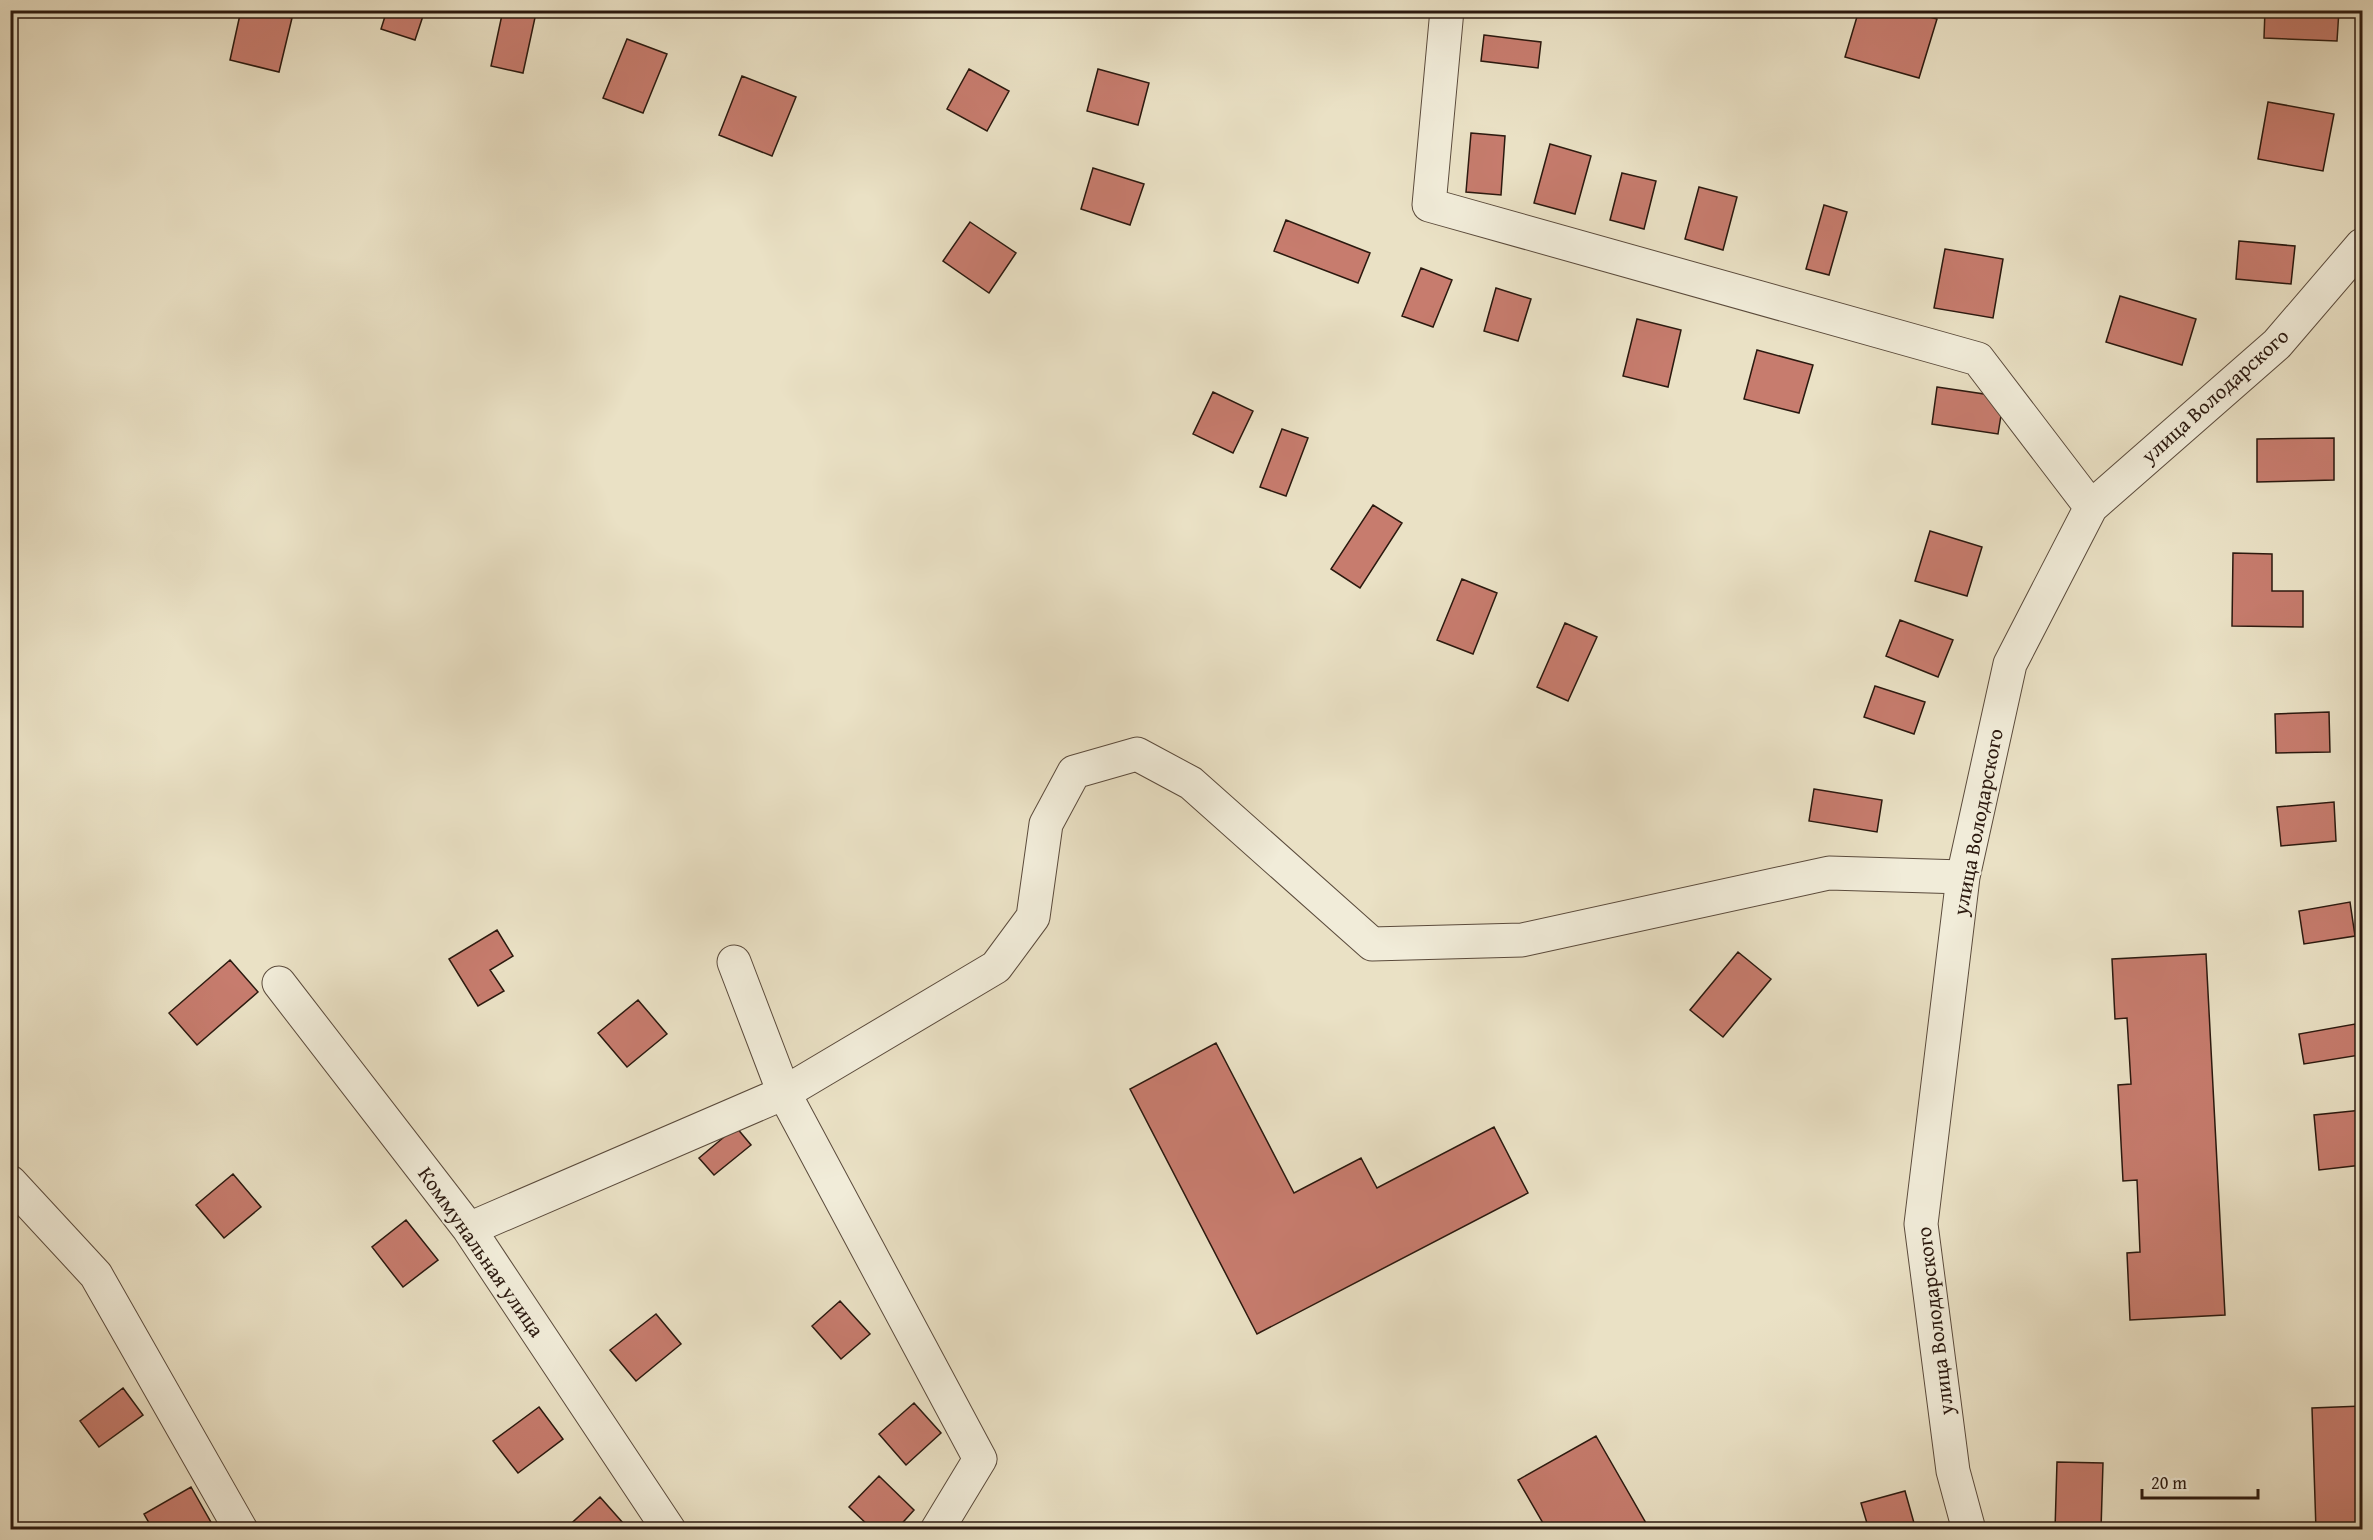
<svg xmlns="http://www.w3.org/2000/svg" width="2373" height="1540" viewBox="0 0 2373 1540" font-family="'Gentium Book Plus',serif">
	<rect width="100%" height="100%" fill="#eae1c5"/>
	<filter id="stains"><feTurbulence type="fractalNoise" baseFrequency=".00333" numOctaves="4"/><feColorMatrix values="0 0 0 0 .2 0 0 0 0 .09 0 0 0 0 .02 0 0 0 .5 -.17"/></filter>
	<radialGradient id="worn" r=".72"><stop offset=".6" stop-color="#630" stop-opacity="0"/><stop offset="1" stop-color="#630" stop-opacity=".3"/></radialGradient>
	<path fill="#c77c6e" stroke="#2b190f" stroke-width="1.5" d="M 241,10 L 260,10 L 292,18 L 279,72 L 230,60 Z
		M 387,10 L 425,10 L 415,40 L 381,29 Z
		M 503,10 L 536,13 L 523,73 L 491,66 Z
		M 1859,10 L 1905,10 L 1937,19 L 1919,78 L 1845,57 Z
		M 2265,10 L 2339,10 L 2337,41 L 2264,38 Z
		M 1484,35 L 1541,42 L 1538,68 L 1481,61 Z
		M 627,39 L 667,54 L 643,113 L 603,98 Z
		M 969,69 L 1009,91 L 987,131 L 947,109 Z
		M 1098,69 L 1149,83 L 1138,125 L 1087,111 Z
		M 742,76 L 796,97 L 772,156 L 719,135 Z
		M 2268,102 L 2334,114 L 2323,171 L 2258,159 Z
		M 1471,133 L 1505,136 L 1501,195 L 1466,192 Z
		M 1550,144 L 1591,156 L 1575,214 L 1534,203 Z
		M 1093,168 L 1144,184 L 1130,225 L 1081,209 Z
		M 1622,173 L 1656,181 L 1644,229 L 1610,220 Z
		M 1699,187 L 1737,197 L 1723,250 L 1685,239 Z
		M 1824,205 L 1847,212 L 1829,275 L 1806,269 Z
		M 1286,220 L 1370,253 L 1358,283 L 1274,251 Z
		M 970,222 L 1016,253 L 989,293 L 943,261 Z
		M 2239,241 L 2295,246 L 2291,284 L 2236,279 Z
		M 1945,249 L 2003,259 L 1993,318 L 1934,308 Z
		M 1421,268 L 1452,280 L 1433,327 L 1402,316 Z
		M 1496,288 L 1531,299 L 1518,341 L 1484,331 Z
		M 2120,296 L 2196,319 L 2182,365 L 2106,342 Z
		M 1637,319 L 1681,330 L 1668,387 L 1623,376 Z
		M 1757,350 L 1813,365 L 1799,413 L 1744,399 Z
		M 1937,387 L 2004,397 L 1998,434 L 1932,424 Z
		M 1213,392 L 1253,411 L 1233,453 L 1193,434 Z
		M 1282,429 L 1308,438 L 1286,496 L 1260,487 Z
		M 2334,438 L 2334,480 L 2257,482 L 2257,439 Z
		M 1373,505 L 1402,523 L 1360,588 L 1331,569 Z
		M 1930,531 L 1982,547 L 1967,596 L 1915,581 Z
		M 2233,553 L 2272,554 L 2272,591 L 2303,591 L 2303,627 L 2232,626 Z
		M 1462,579 L 1497,593 L 1473,654 L 1437,640 Z
		M 1900,620 L 1953,640 L 1938,677 L 1886,656 Z
		M 1565,623 L 1597,637 L 1568,701 L 1537,687 Z
		M 1875,686 L 1925,702 L 1914,734 L 1864,717 Z
		M 2329,712 L 2330,752 L 2276,753 L 2275,714 Z
		M 1814,789 L 1882,800 L 1877,832 L 1809,821 Z
		M 2334,802 L 2336,841 L 2281,846 L 2277,807 Z
		M 2350,902 L 2355,936 L 2304,944 L 2299,911 Z
		M 497,930 L 513,956 L 490,970 L 504,991 L 478,1006 L 449,959 Z
		M 1738,952 L 1771,979 L 1723,1037 L 1690,1010 Z
		M 2206,954 L 2225,1315 L 2130,1320 L 2127,1253 L 2140,1252 L 2137,1180 L 2123,1181 L 2118,1085 L 2131,1084 L 2127,1018 L 2115,1019 L 2112,959 Z
		M 230,960 L 258,992 L 197,1045 L 169,1013 Z
		M 638,1000 L 667,1034 L 627,1067 L 598,1033 Z
		M 2355,1024 L 2360,1055 L 2304,1064 L 2299,1034 Z
		M 1216,1043 L 1294,1193 L 1361,1158 L 1377,1188 L 1494,1127 L 1528,1193 L 1257,1334 L 1130,1089 Z
		M 2362,1110 L 2362,1165 L 2319,1170 L 2314,1115 Z
		M 736,1127 L 751,1145 L 714,1175 L 699,1158 Z
		M 233,1174 L 261,1207 L 224,1238 L 196,1205 Z
		M 406,1220 L 438,1260 L 403,1287 L 372,1247 Z
		M 840,1301 L 870,1334 L 841,1359 L 812,1326 Z
		M 656,1314 L 681,1344 L 636,1381 L 610,1350 Z
		M 123,1388 L 143,1415 L 99,1447 L 80,1421 Z
		M 914,1403 L 941,1433 L 906,1465 L 879,1434 Z
		M 2362,1406 L 2362,1530 L 2316,1530 L 2312,1408 Z
		M 539,1407 L 563,1439 L 518,1473 L 493,1441 Z
		M 1596,1436 L 1650,1530 L 1547,1530 L 1518,1480 Z
		M 2057,1462 L 2103,1463 L 2101,1530 L 2055,1530 Z
		M 879,1476 L 914,1510 L 896,1530 L 873,1530 L 849,1507 Z
		M 191,1487 L 212,1524 L 202,1530 L 153,1530 L 144,1514 Z
		M 1905,1491 L 1916,1530 L 1869,1530 L 1861,1503 Z
		M 600,1497 L 623,1523 L 616,1530 L 564,1530 Z"/>
	<g fill="none" stroke-linecap="round" stroke-linejoin="round">
		<defs>
			<path id="minor" d="M 1447,10 L 1429,205 L 1978,359 L 2091,507
				M 734,962 L 784,1093 L 980,1459 L 937,1530
				M 279,983 L 469,1229 L 669,1530
				M 10,1182 L 96,1275 L 241,1530
				M 469,1229 L 784,1093 L 996,967 L 1033,917 L 1046,824 L 1074,772 L 1137,754 L 1191,783 L 1372,944 L 1522,940 L 1829,873 L 1963,877
				M 1969,1530 L 1953,1471 L 1921,1224 L 1963,877 L 2010,664 L 2091,507 L 2277,344 L 2362,245"/>
		</defs>
		<use href="#minor" stroke="#5b4b3c" stroke-width="35"/>
		<use href="#minor" stroke="#f1ecd9" stroke-width="33"/>
	</g>
	<g text-anchor="middle" stroke-width="4.5" stroke-linejoin="round" paint-order="stroke">
		<g font-size="21" fill="#2b190f" stroke="#f1ecd9">
			<text transform="translate(2215 396) rotate(-42)" y="7">улица Володарского</text>
			<text transform="translate(1978 822) rotate(-79)" y="7">улица Володарского</text>
			<text transform="translate(481 1252) rotate(55)" y="7">Коммунальная улица</text>
			<text transform="translate(1935 1321) rotate(-97)" y="7">улица Володарского</text>
		</g>
	</g>
	<rect width="2373" height="1540" fill="none" stroke="#eae1c5" stroke-width="36"/>
	<rect x="12" y="12" width="2349" height="1516" fill="none" stroke="#2b190f" stroke-width="3"/>
	<rect x="18" y="18" width="2337" height="1504" fill="none" stroke="#2b190f" stroke-width="1.5"/>
	<path d="M2142 1489v9h116v-9" fill="none" stroke="#2b190f" stroke-width="3"/>
	<text x="2151" y="1489" font-size="18" fill="#2b190f" stroke="#f1ecd9" stroke-width="4.5" paint-order="stroke">20 m</text>
	<rect width="100%" height="100%" filter="url(#stains)"/>
	<rect width="100%" height="100%" fill="url(#worn)"/>
</svg>
